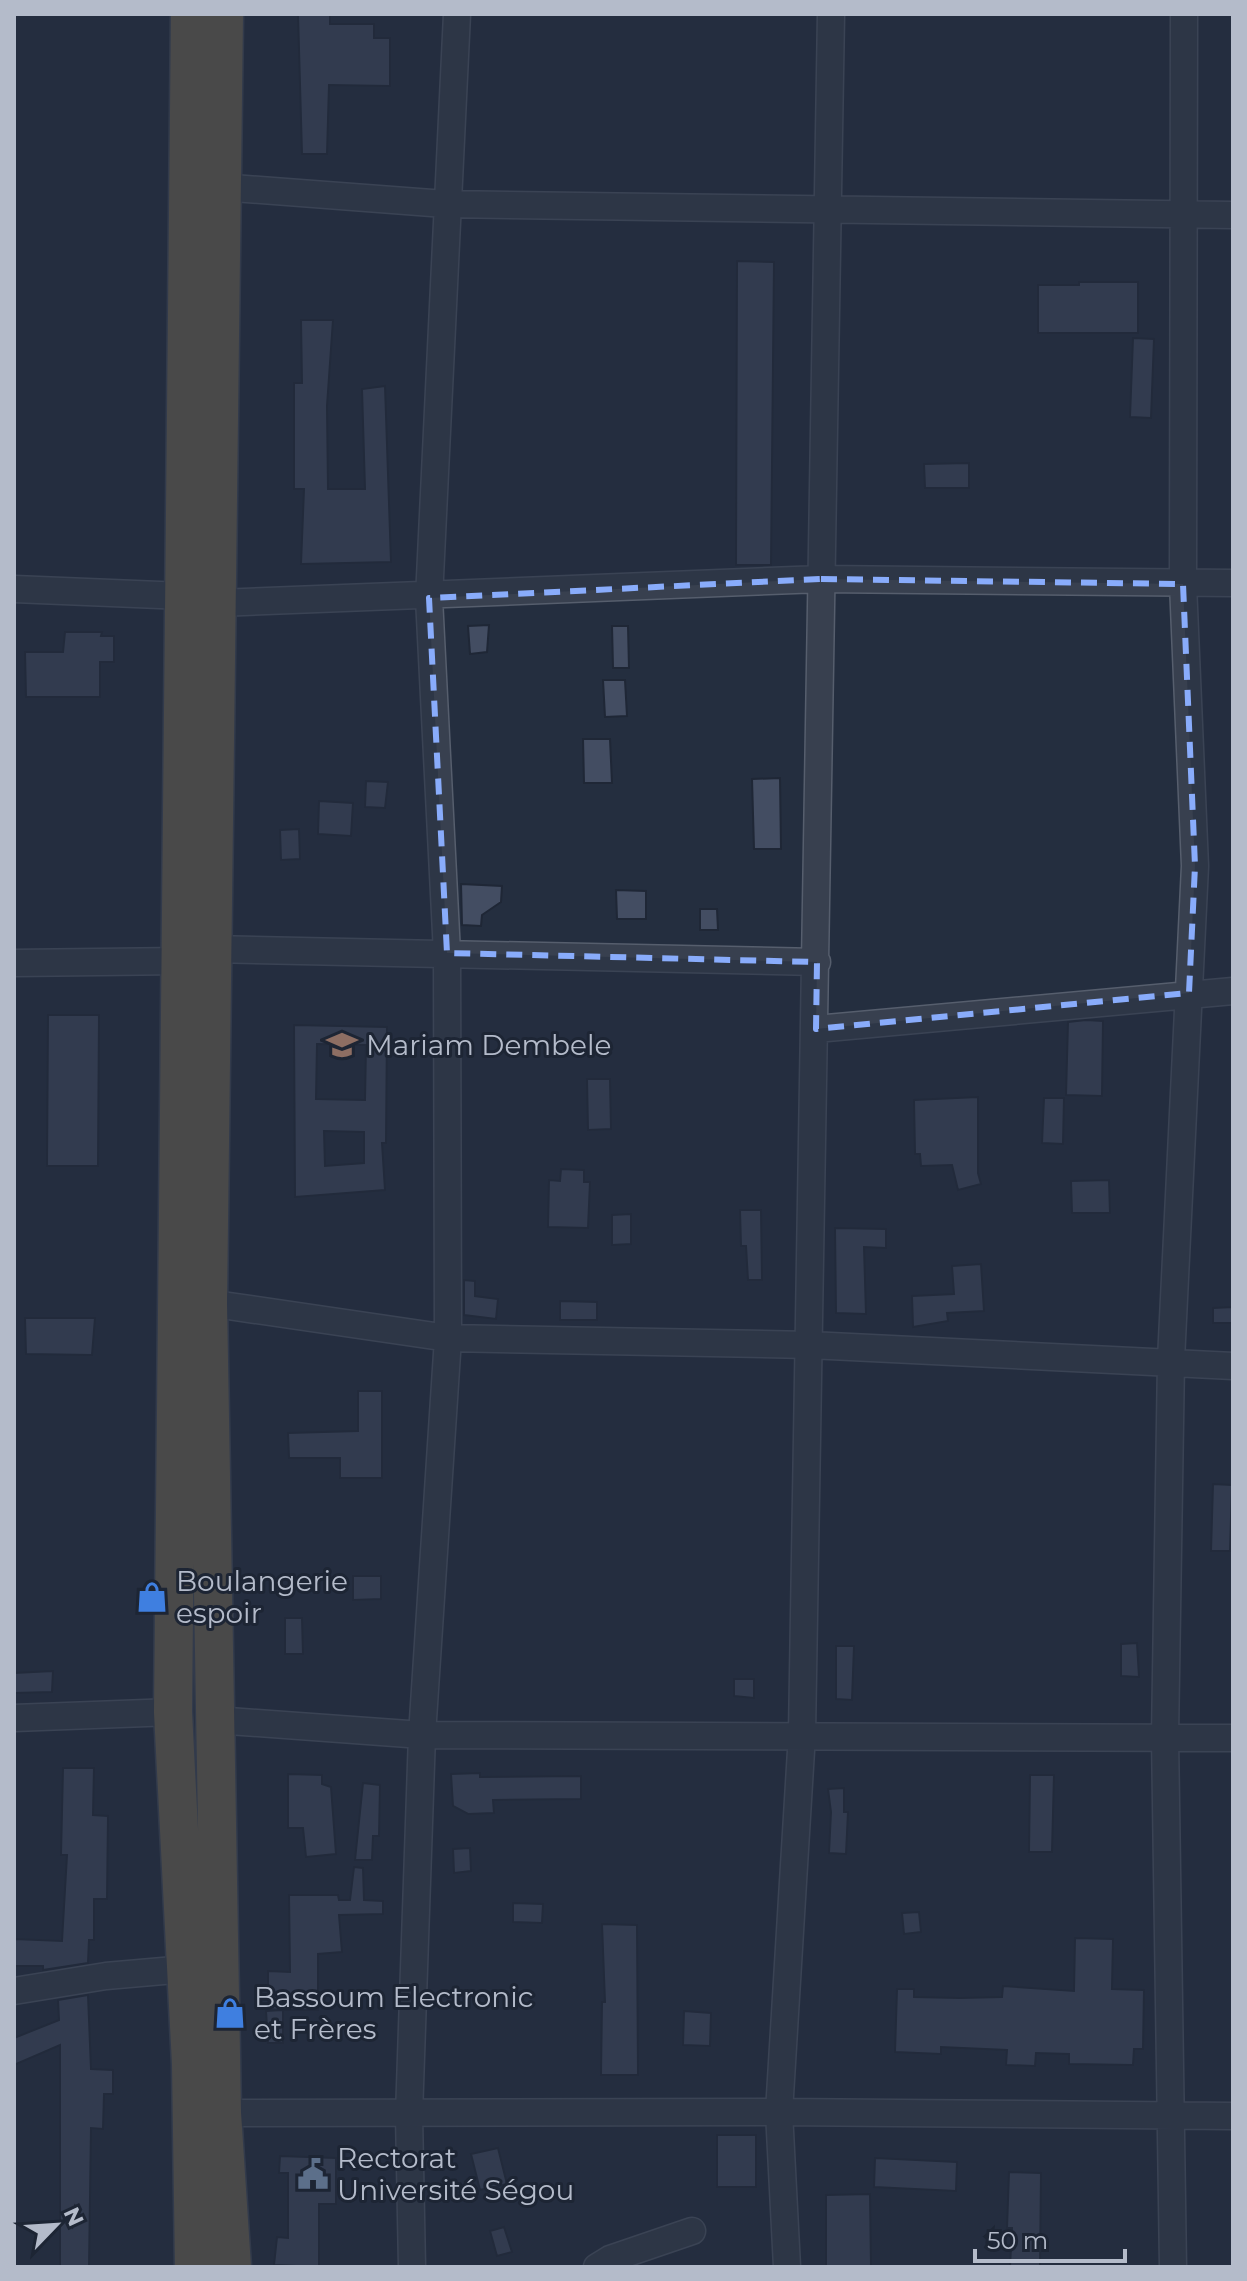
<svg xmlns="http://www.w3.org/2000/svg" width="1247" height="2281" viewBox="0 0 1247 2281" font-family="Montserrat,sans-serif">
	<rect width="100%" height="100%" fill="#242e3f"/>
	<path fill="#434d62" stroke="#1f2736" stroke-width="2" fill-rule="evenodd" d="M 298,14 L 330,14 L 330,24 L 374,24 L 374,38 L 390,38 L 390,86 L 329,85 L 327,154 L 302,154 Z
		M 737,261 L 774,262 L 771,565 L 736,565 Z
		M 1079,282 L 1138,282 L 1138,333 L 1038,333 L 1038,285 L 1079,285 Z
		M 301,320 L 333,320 L 327,406 L 328,489 L 365,489 L 362,389 L 385,386 L 391,562 L 301,564 L 304,489 L 294,489 L 294,383 L 302,383 Z
		M 1133,338 L 1154,339 L 1151,418 L 1130,417 Z
		M 969,463 L 969,488 L 925,488 L 924,464 Z
		M 489,625 L 487,652 L 470,654 L 468,626 Z
		M 612,626 L 628,626 L 629,668 L 613,668 Z
		M 65,632 L 102,632 L 101,636 L 114,636 L 114,662 L 100,662 L 100,697 L 26,697 L 25,652 L 63,652 Z
		M 603,680 L 625,680 L 627,716 L 605,717 Z
		M 583,739 L 610,739 L 612,783 L 584,783 Z
		M 780,778 L 781,849 L 754,849 L 752,779 Z
		M 366,781 L 388,782 L 385,808 L 365,807 Z
		M 319,801 L 353,803 L 351,836 L 318,834 Z
		M 299,829 L 300,859 L 281,860 L 280,830 Z
		M 461,884 L 502,886 L 501,902 L 482,915 L 481,926 L 462,925 Z
		M 616,890 L 646,891 L 646,919 L 617,919 Z
		M 700,909 L 717,909 L 718,930 L 700,930 Z
		M 48,1015 L 99,1015 L 98,1166 L 47,1166 Z
		M 1086,1020 L 1103,1021 L 1102,1096 L 1066,1095 L 1068,1022 Z
		M 294,1025 L 387,1027 L 386,1143 L 382,1143 L 385,1190 L 295,1197 ZM 317,1044 L 366,1045 L 365,1100 L 316,1099 ZM 324,1131 L 364,1132 L 364,1163 L 325,1166 Z
		M 587,1079 L 610,1079 L 611,1129 L 588,1130 Z
		M 978,1097 L 978,1173 L 981,1184 L 958,1190 L 952,1165 L 921,1166 L 920,1154 L 915,1154 L 914,1100 Z
		M 1044,1098 L 1064,1098 L 1063,1144 L 1042,1143 Z
		M 561,1169 L 584,1170 L 584,1182 L 590,1182 L 588,1228 L 548,1227 L 549,1180 L 560,1181 Z
		M 1109,1180 L 1110,1213 L 1072,1213 L 1071,1181 Z
		M 740,1210 L 761,1210 L 762,1280 L 748,1280 L 746,1246 L 741,1246 Z
		M 631,1214 L 631,1244 L 612,1245 L 612,1215 Z
		M 835,1228 L 886,1229 L 886,1248 L 864,1247 L 866,1314 L 836,1313 Z
		M 981,1264 L 984,1311 L 947,1313 L 948,1321 L 913,1327 L 912,1296 L 954,1294 L 952,1266 Z
		M 464,1280 L 475,1281 L 475,1296 L 498,1299 L 496,1319 L 464,1315 Z
		M 560,1301 L 597,1302 L 597,1320 L 560,1320 Z
		M 1233,1307 L 1233,1323 L 1213,1323 L 1213,1308 Z
		M 25,1318 L 95,1318 L 92,1355 L 26,1354 Z
		M 358,1391 L 382,1391 L 382,1478 L 340,1478 L 340,1458 L 289,1458 L 288,1433 L 358,1431 Z
		M 1213,1484 L 1232,1485 L 1230,1551 L 1211,1551 Z
		M 353,1576 L 381,1576 L 381,1599 L 353,1600 Z
		M 285,1618 L 302,1618 L 303,1654 L 285,1654 Z
		M 1137,1643 L 1139,1677 L 1121,1676 L 1121,1644 Z
		M 836,1646 L 854,1646 L 852,1700 L 836,1699 Z
		M 53,1671 L 52,1692 L 14,1693 L 14,1673 Z
		M 734,1679 L 754,1679 L 754,1698 L 734,1696 Z
		M 63,1768 L 94,1768 L 93,1815 L 108,1816 L 107,1899 L 94,1899 L 94,1940 L 89,1940 L 88,1963 L 43,1970 L 43,1966 L 14,1966 L 14,1939 L 62,1941 L 67,1855 L 61,1855 Z
		M 480,1773 L 480,1777 L 581,1776 L 581,1799 L 493,1800 L 494,1813 L 468,1814 L 453,1806 L 451,1774 Z
		M 288,1774 L 322,1775 L 322,1784 L 331,1787 L 336,1854 L 306,1857 L 303,1828 L 288,1828 Z
		M 1030,1775 L 1054,1775 L 1052,1852 L 1029,1852 Z
		M 363,1783 L 380,1785 L 379,1836 L 373,1836 L 372,1860 L 355,1860 Z
		M 844,1788 L 844,1812 L 848,1812 L 846,1854 L 829,1853 L 831,1812 L 828,1789 Z
		M 470,1848 L 471,1871 L 454,1873 L 453,1849 Z
		M 354,1867 L 363,1868 L 364,1900 L 383,1901 L 383,1914 L 339,1915 L 342,1952 L 318,1954 L 318,2010 L 283,2010 L 283,2043 L 268,2043 L 266,2011 L 282,2010 L 268,2009 L 268,1971 L 290,1972 L 289,1895 L 338,1895 L 339,1900 L 350,1900 Z
		M 513,1903 L 543,1904 L 542,1923 L 513,1922 Z
		M 919,1912 L 921,1932 L 904,1934 L 902,1913 Z
		M 602,1924 L 637,1925 L 638,2075 L 601,2075 L 602,2002 L 605,2002 Z
		M 1075,1938 L 1113,1939 L 1112,1989 L 1144,1990 L 1143,2049 L 1134,2049 L 1133,2065 L 1069,2064 L 1069,2054 L 1036,2053 L 1035,2066 L 1006,2065 L 1007,2050 L 941,2047 L 941,2054 L 895,2052 L 897,1989 L 914,1989 L 914,1997 L 960,1998 L 1002,1997 L 1003,1986 L 1074,1991 Z
		M 88,1995 L 91,2069 L 113,2070 L 113,2094 L 104,2094 L 103,2129 L 91,2128 L 89,2267 L 60,2267 L 60,2045 L 14,2065 L 14,2038 L 59,2020 L 58,2000 Z
		M 684,2011 L 711,2013 L 710,2046 L 683,2045 Z
		M 717,2135 L 756,2135 L 756,2187 L 717,2187 Z
		M 498,2148 L 507,2184 L 480,2190 L 471,2154 Z
		M 280,2156 L 336,2158 L 336,2204 L 319,2204 L 319,2267 L 274,2265 L 277,2237 L 288,2238 L 288,2173 L 279,2173 Z
		M 875,2158 L 957,2162 L 956,2191 L 874,2187 Z
		M 1009,2172 L 1041,2173 L 1040,2267 L 1010,2267 L 1012,2228 L 1007,2228 Z
		M 870,2194 L 871,2267 L 826,2267 L 826,2195 Z
		M 504,2227 L 512,2252 L 497,2256 L 490,2231 Z"/>
	<g fill="none" stroke-linecap="round" stroke-linejoin="round">
		<defs>
			<path id="minor" d="M 220,187 L 445,204 L 1233,215
				M 14,589 L 184,596
				M 219,603 L 821,579 L 1233,583
				M 14,963 L 183,961 L 211,949 L 817,962
				M 816,1029 L 1233,991
				M 208,1303 L 448,1338 L 810,1345 L 1233,1366
				M 14,1718 L 173,1712
				M 215,1720 L 422,1735 L 1233,1738
				M 14,1991 L 106,1976 L 186,1969
				M 222,2113 L 779,2112 L 1233,2116
				M 412,2267 L 409,2115 L 422,1735 L 448,1338 L 447,953 L 429,598 L 457,14
				M 597,2267 L 610,2259 L 692,2231
				M 787,2267 L 779,2112 L 802,1734 L 831,14
				M 1173,2267 L 1165,1737 L 1171,1360 L 1195,866 L 1183,584 L 1184,14"/>
			<path id="highway" d="M 190,14 L 173,1712 L 191,2064 L 194,2267
				M 224,14 L 208,1303 L 222,2113 L 232,2267"/>
		</defs>
		<use href="#minor" stroke="#565e6d" stroke-width="29"/>
		<use href="#highway" stroke="#434b5a" stroke-width="41"/>
		<use href="#minor" stroke="#38404f" stroke-width="26"/>
		<use href="#highway" stroke="#766b55" stroke-width="38"/>
	</g>
	<path d="M0 0H1247V2281H0ZM 821,579 L 1183,584 L 1195,866 L 1189,993 L 816,1029 L 817,962 L 447,953 L 429,598 Z" fill="#242e3f" fill-opacity=".55" fill-rule="evenodd"/>
	<path fill="none" stroke="#89acfb" stroke-width="6" stroke-dasharray="16 10" stroke-linejoin="round" d="M 821,579 L 1183,584 L 1195,866 L 1189,993 L 816,1029 L 817,962 L 447,953 L 429,598 Z"/>
	<defs>
		<symbol id="school-bare" viewBox="-9 -9 18 18"><path d="M0-5L7-2L0 1L-7-2ZM-4 1L0 2.5L4 1V4Q0 6-4 4Z" fill="#8d6e63" stroke="#1d2534" stroke-width="2.5" paint-order="stroke"/></symbol>
		<symbol id="shop-bare" viewBox="-9 -9 18 18"><path d="M-5-2.5h2.3a2.7 3.5 0 0 1 5.4 0H5L5.5 6h-11ZM-1.5-2.5h3a1.5 2.3 0 0 0-3 0Z" fill="#3f7fe0" stroke="#1d2534" stroke-width="2.5" paint-order="stroke"/></symbol>
		<symbol id="civic-bare" viewBox="-9 -9 18 18"><path d="M-.6-6.5H3V-4.5H.6V-3L4-1V1h2V6H-6V1h2V-1L-.6-3ZM-1.2 2.5V6h2.4V2.5Z" fill="#5c6f8a" stroke="#1d2534" stroke-width="2.5" paint-order="stroke"/></symbol>
	</defs>
	<g fill-rule="evenodd">
		<use href="#school-bare" x="320" y="1023" width="44" height="44"/>
		<use href="#shop-bare" x="130" y="1575" width="44" height="44"/>
		<use href="#shop-bare" x="208" y="1991" width="44" height="44"/>
		<use href="#civic-bare" x="291" y="2152" width="44" height="44"/>
	</g>
	<g text-anchor="middle" stroke-width="6" stroke-linejoin="round" paint-order="stroke">
		<g font-size="28" fill="#b4bbca" stroke="#1d2534" text-anchor="start">
			<text x="366" y="1055">Mariam Dembele</text>
			<text x="176" y="1591">Boulangerie<tspan x="176" dy="32">espoir</tspan></text>
			<text x="254" y="2007">Bassoum Electronic<tspan x="254" dy="32">et Frères</tspan></text>
			<text x="337" y="2168">Rectorat<tspan x="337" dy="32">Université Ségou</tspan></text>
		</g>
	</g>
	<rect width="1247" height="2281" fill="none" stroke="#b4bbca" stroke-width="32"/>
	<g transform="translate(56 2225) rotate(65)" stroke="#1d2534" stroke-width="6" paint-order="stroke">
	<path d="M0-6L14 30L0 20L-14 30Z" fill="#b4bbca"/>
	<text y="-12" font-size="22" font-weight="bold" text-anchor="middle" fill="#b4bbca">N</text>
	</g>
	<path d="M975 2249v12h150v-12" fill="none" stroke="#b4bbca" stroke-width="4"/>
	<text x="987" y="2249" font-size="24" fill="#b4bbca" stroke="#1d2534" stroke-width="6" paint-order="stroke">50 m</text>
</svg>
